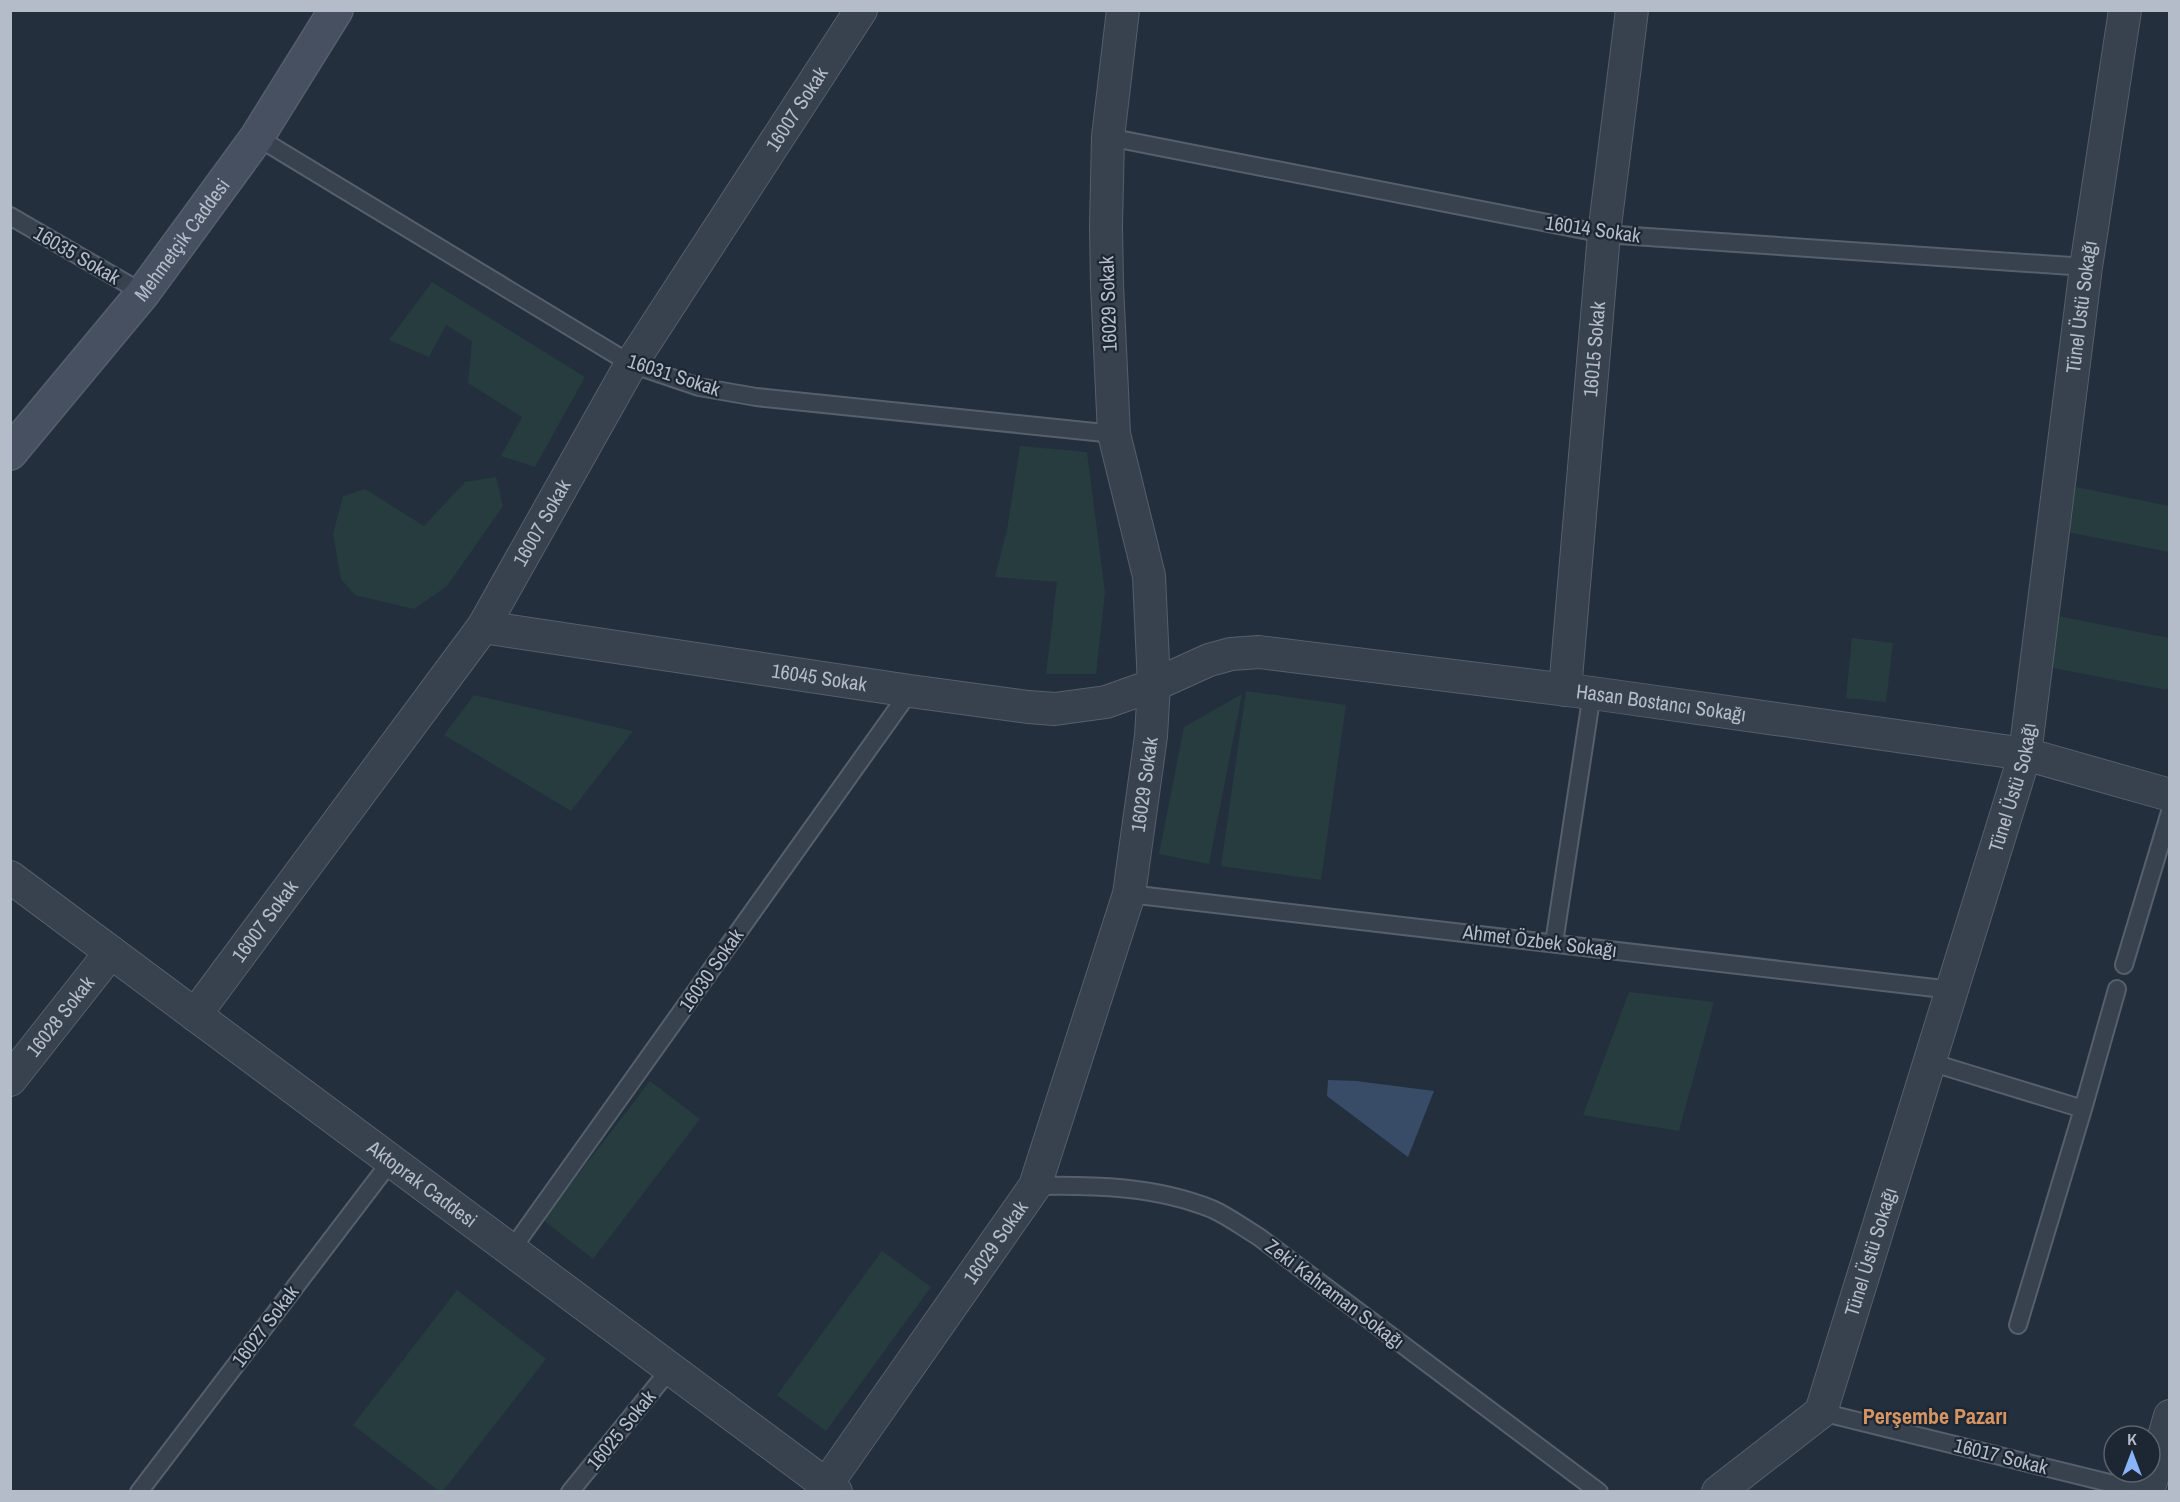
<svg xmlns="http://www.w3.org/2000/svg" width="2180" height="1502" viewBox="0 0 2180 1502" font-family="'Archivo Narrow',sans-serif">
	<rect width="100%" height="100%" fill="#242f3e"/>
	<path fill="#263c3f" d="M 432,282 L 585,377 L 535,467 L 501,456 L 522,417 L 468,383 L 472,341 L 446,325 L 429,357 L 389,340 Z
		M 1020,446 L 1087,452 L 1105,592 L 1096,674 L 1046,674 L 1057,582 L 995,577 L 1007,530 Z
		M 496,477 L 503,506 L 447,586 L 414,609 L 355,595 L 341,579 L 333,534 L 343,496 L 365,489 L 424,526 L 465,482 Z
		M 2076,487 L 2169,506 L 2169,552 L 2067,532 Z
		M 2053,615 L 2169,638 L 2170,679 L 2167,690 L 2043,666 Z
		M 1852,638 L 1893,643 L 1886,702 L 1846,698 Z
		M 1246,691 L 1346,705 L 1321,880 L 1221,866 Z
		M 1242,694 L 1209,864 L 1159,854 L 1184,727 Z
		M 474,695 L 633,731 L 571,811 L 444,735 Z
		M 1629,992 L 1714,1002 L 1679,1131 L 1583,1115 Z
		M 650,1081 L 700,1119 L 593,1259 L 543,1220 Z
		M 882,1251 L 931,1287 L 826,1431 L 777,1395 Z
		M 457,1290 L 546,1359 L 443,1491 L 439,1491 L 353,1425 Z"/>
	<path fill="#394c67" d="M 1328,1080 L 1356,1081 L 1434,1091 L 1408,1157 L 1327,1096 Z"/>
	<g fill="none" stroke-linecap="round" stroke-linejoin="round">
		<defs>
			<path id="service" d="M 257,137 L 631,364 L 699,387 L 756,397 L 1114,434
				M 1108,137 L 1604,234 L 2086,267
				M 10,216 L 143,293
				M 1129,894 L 1952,990
				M 1554,943 L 1592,693
				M 2124,965 L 2170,812
				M 1930,1062 L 2083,1109
				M 1035,1186 C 1094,1185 1155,1186 1212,1209 C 1228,1216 1244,1228 1259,1237 L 1599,1492
				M 512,1249 L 910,691
				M 2018,1325 L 2083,1109 L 2117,989
				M 1821,1412 L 2146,1492
				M 139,1492 L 391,1161
				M 570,1492 L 671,1368"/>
			<g id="minor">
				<path id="s1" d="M 483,627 L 910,691 L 1028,707 L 1055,709 L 1106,702 L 1154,685 L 1209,660 L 1231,654 L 1259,652 L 1592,693 L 2025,754 L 2170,795"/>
				<path id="s2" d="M 1565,690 L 1604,234 L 1632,10"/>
				<path id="s3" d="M 10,877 L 836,1492"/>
				<path id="s4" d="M 195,1015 L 483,627 L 631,364 L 861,10"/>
				<path id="s5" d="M 10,1080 L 111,952"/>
				<path id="s6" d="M 826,1485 L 1035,1186 L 1129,894 L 1151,736 L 1154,685 L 1149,576 L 1114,434 L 1107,285 L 1106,226 L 1108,137 L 1123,10"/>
				<path id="s7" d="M 1718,1492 L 1821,1412 L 2025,754 L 2086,267 L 2125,10"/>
				<path d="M 2148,1492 L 2170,1416"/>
			</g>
			<g id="secondary">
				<path id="s8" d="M 10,453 L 143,293 L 257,137 L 336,10"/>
			</g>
		</defs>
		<use href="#service" stroke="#565f6c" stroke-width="20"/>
		<use href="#minor" stroke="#565f6c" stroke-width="34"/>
		<use href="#secondary" stroke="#565f6c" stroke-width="36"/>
		<use href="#service" stroke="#38414e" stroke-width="16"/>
		<use href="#minor" stroke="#38414e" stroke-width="32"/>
		<use href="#secondary" stroke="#465061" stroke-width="33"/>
	</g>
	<g text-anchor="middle" stroke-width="4.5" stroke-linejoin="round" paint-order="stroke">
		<g font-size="20" fill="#b4bcc9" stroke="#1d2633">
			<text dy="7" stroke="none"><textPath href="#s4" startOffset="1089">16007 Sokak</textPath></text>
			<text transform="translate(1593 229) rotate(8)" y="7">16014 Sokak</text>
			<text dy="7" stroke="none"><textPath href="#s8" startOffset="274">Mehmetçik Caddesi</textPath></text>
			<text transform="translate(77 255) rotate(30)" y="7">16035 Sokak</text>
			<text transform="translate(1108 304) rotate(-92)" y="7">16029 Sokak</text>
			<text dy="7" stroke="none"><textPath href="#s7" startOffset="1270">Tünel Üstü Sokağı</textPath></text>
			<text dy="7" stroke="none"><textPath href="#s2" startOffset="342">16015 Sokak</textPath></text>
			<text transform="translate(674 375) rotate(18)" y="7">16031 Sokak</text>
			<text dy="7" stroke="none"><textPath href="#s4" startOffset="603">16007 Sokak</textPath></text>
			<text dy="7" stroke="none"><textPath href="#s1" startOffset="340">16045 Sokak</textPath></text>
			<text dy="7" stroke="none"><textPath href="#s1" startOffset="1197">Hasan Bostancı Sokağı</textPath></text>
			<text dy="7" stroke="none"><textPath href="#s6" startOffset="782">16029 Sokak</textPath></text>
			<text dy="7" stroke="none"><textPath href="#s7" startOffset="784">Tünel Üstü Sokağı</textPath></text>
			<text dy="7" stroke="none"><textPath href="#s4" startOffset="117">16007 Sokak</textPath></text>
			<text transform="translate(1540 941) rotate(7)" y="7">Ahmet Özbek Sokağı</text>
			<text transform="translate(711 970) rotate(-55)" y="7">16030 Sokak</text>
			<text dy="7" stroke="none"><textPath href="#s5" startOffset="81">16028 Sokak</textPath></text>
			<text dy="7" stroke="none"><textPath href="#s3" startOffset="514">Aktoprak Caddesi</textPath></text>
			<text dy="7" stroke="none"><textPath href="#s6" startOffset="296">16029 Sokak</textPath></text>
			<text dy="7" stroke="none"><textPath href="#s7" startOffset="298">Tünel Üstü Sokağı</textPath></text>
			<text transform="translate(1335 1294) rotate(37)" y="7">Zeki Kahraman Sokağı</text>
			<text transform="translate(265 1326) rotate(-53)" y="7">16027 Sokak</text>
			<text transform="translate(621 1430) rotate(-51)" y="7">16025 Sokak</text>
			<text transform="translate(2001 1456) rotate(14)" y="7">16017 Sokak</text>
		</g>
		<g font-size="22" font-weight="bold" fill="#d59563" stroke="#1d2633">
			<text x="1935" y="1424">Perşembe Pazarı</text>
		</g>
	</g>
	<rect width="2180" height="1502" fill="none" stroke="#b4bcc9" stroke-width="24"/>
	<g transform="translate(2132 1454)"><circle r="28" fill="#1d2633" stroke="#59626f" stroke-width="1.5"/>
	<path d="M0-4.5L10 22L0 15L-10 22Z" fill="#8ab4f8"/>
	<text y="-9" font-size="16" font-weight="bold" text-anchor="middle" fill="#b4bcc9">K</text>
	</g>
</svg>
